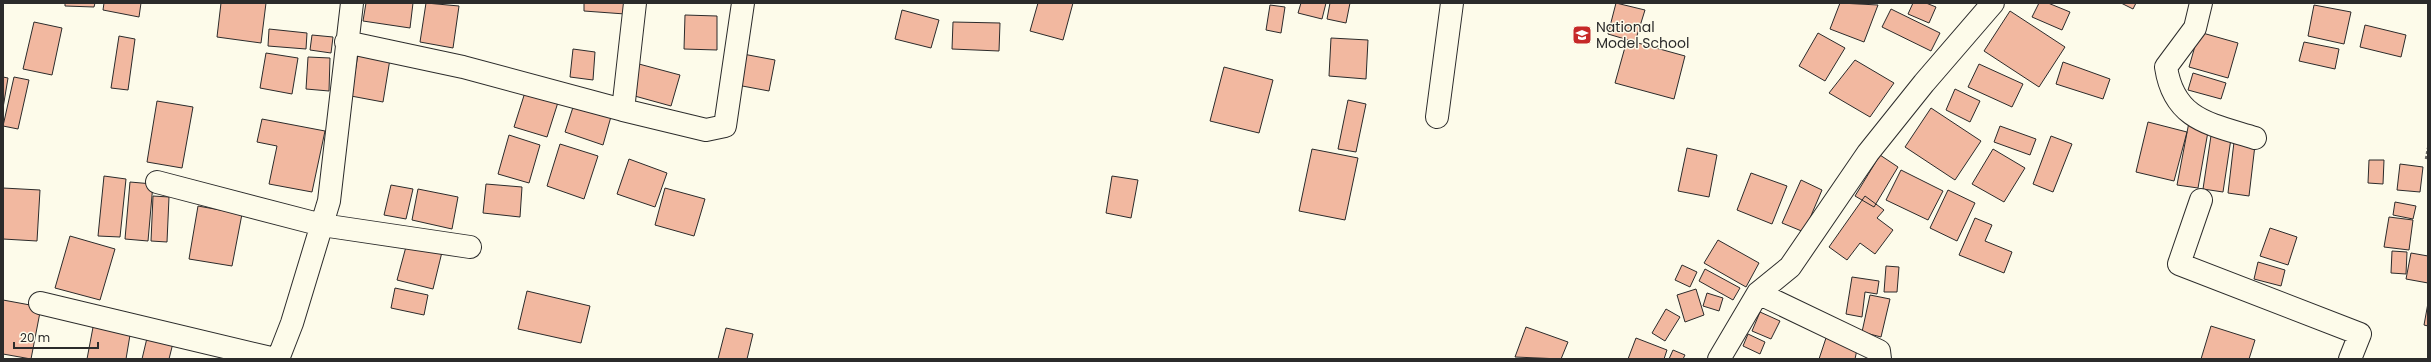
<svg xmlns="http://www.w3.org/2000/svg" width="2431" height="362" viewBox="0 0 2431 362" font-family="Poppins,sans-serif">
	<rect width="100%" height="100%" fill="#fdfbea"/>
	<path fill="#f2b8a0" stroke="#2b2b2b" d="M 65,3 L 95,3 L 94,7 L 65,6 Z
		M 104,3 L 141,3 L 139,17 L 103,10 Z
		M 221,3 L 266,3 L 261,43 L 217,37 Z
		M 366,3 L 413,3 L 410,28 L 363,21 Z
		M 426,3 L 459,6 L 453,48 L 420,42 Z
		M 584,3 L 625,3 L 625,14 L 584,11 Z
		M 1038,3 L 1073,3 L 1063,40 L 1030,31 Z
		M 1301,3 L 1326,3 L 1322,19 L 1298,13 Z
		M 1330,3 L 1350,3 L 1346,23 L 1327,19 Z
		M 1616,3 L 1645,10 L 1635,42 L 1608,34 Z
		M 1840,3 L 1878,5 L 1864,42 L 1830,29 Z
		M 1913,3 L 1926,3 L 1936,7 L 1929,23 L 1908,14 Z
		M 2039,3 L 2048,3 L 2070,12 L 2062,30 L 2032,17 Z
		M 2121,3 L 2136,3 L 2133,9 Z
		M 1270,5 L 1285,7 L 1281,33 L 1266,30 Z
		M 2314,5 L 2351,12 L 2344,44 L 2308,36 Z
		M 1891,9 L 1940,33 L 1931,51 L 1882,27 Z
		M 902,10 L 939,20 L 931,48 L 895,39 Z
		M 2010,11 L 2065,47 L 2039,87 L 1984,51 Z
		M 685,15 L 717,16 L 717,50 L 684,49 Z
		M 34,22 L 62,28 L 52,75 L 23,69 Z
		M 953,22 L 1000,23 L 999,51 L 952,49 Z
		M 2365,25 L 2406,35 L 2401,57 L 2360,47 Z
		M 269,29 L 307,33 L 306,49 L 268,46 Z
		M 2199,32 L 2238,43 L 2228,78 L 2189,67 Z
		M 1818,33 L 1845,48 L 1825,81 L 1799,66 Z
		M 312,35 L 333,37 L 331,53 L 310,50 Z
		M 119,36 L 135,39 L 128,90 L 111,88 Z
		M 1331,38 L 1368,40 L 1366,79 L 1329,76 Z
		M 1627,40 L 1685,56 L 1674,99 L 1615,83 Z
		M 2304,42 L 2339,49 L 2335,69 L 2299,61 Z
		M 573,49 L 595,52 L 593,80 L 570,77 Z
		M 266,53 L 298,58 L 292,94 L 260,88 Z
		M 358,54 L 390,59 L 383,102 L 351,96 Z
		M 743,54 L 775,60 L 769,91 L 737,85 Z
		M 308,57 L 330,58 L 329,91 L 306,89 Z
		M 1855,60 L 1894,83 L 1870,117 L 1829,93 Z
		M 2063,62 L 2110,79 L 2103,99 L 2056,84 Z
		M 639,64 L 680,75 L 671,106 L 631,95 Z
		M 1979,64 L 2023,84 L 2012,107 L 1968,87 Z
		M 1224,67 L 1273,80 L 1259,133 L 1210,121 Z
		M 2193,73 L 2226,83 L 2221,99 L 2188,90 Z
		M 3,77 L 8,78 L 3,108 Z
		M 14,77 L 29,80 L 18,129 L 3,126 Z
		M 527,86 L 560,96 L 547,137 L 514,127 Z
		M 1955,89 L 1980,101 L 1970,122 L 1946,110 Z
		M 1348,100 L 1366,104 L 1356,152 L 1338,149 Z
		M 157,101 L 193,107 L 182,168 L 147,162 Z
		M 575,101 L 612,113 L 603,145 L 565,132 Z
		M 1931,108 L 1981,141 L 1955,180 L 1905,147 Z
		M 262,119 L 325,131 L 312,192 L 269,184 L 277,146 L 257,142 Z
		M 2148,122 L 2187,132 L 2174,181 L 2136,172 Z
		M 2189,122 L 2209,126 L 2198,188 L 2177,185 Z
		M 2000,126 L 2036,139 L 2030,155 L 1994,142 Z
		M 2212,129 L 2232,132 L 2223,192 L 2203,189 Z
		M 509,135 L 540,145 L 529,183 L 498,174 Z
		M 2051,136 L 2072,144 L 2053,192 L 2033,184 Z
		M 2234,142 L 2255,145 L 2249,196 L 2228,193 Z
		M 560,144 L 598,156 L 584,199 L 547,186 Z
		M 1687,148 L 1717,155 L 1709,197 L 1678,191 Z
		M 1312,149 L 1358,158 L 1345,220 L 1299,211 Z
		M 1993,149 L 2025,168 L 2004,202 L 1972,184 Z
		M 1880,155 L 1898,167 L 1874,207 L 1855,196 Z
		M 629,159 L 667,173 L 655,207 L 617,194 Z
		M 2369,160 L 2384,160 L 2383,184 L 2368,183 Z
		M 2400,164 L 2423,167 L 2420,192 L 2397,190 Z
		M 1901,170 L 1943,191 L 1928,220 L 1886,200 Z
		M 1751,173 L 1787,186 L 1772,224 L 1737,210 Z
		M 104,176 L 126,179 L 120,237 L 98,236 Z
		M 1112,176 L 1138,180 L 1131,218 L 1106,213 Z
		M 1801,180 L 1822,190 L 1804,232 L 1782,223 Z
		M 130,182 L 153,184 L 148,241 L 125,239 Z
		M 486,184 L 522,187 L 520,217 L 483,213 Z
		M 391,185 L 413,189 L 406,219 L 384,215 Z
		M 3,188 L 40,190 L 37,241 L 3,239 Z
		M 665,188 L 705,199 L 694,236 L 655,225 Z
		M 418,189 L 458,197 L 452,229 L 412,220 Z
		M 1948,190 L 1975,203 L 1957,241 L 1930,228 Z
		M 153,196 L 169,197 L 167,242 L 151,241 Z
		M 1865,196 L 1884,210 L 1877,218 L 1893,230 L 1875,254 L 1860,243 L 1847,260 L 1829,247 Z
		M 2395,202 L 2416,206 L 2413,219 L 2393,215 Z
		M 198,206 L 242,214 L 232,266 L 189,259 Z
		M 2389,217 L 2413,220 L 2409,250 L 2384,247 Z
		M 1975,218 L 1992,225 L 1985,241 L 2012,252 L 2004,273 L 1959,255 Z
		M 2270,228 L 2297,237 L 2288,265 L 2260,256 Z
		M 70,236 L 115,249 L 100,300 L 55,288 Z
		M 1718,240 L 1759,263 L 1746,287 L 1704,263 Z
		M 407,243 L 442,252 L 433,289 L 397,280 Z
		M 2392,251 L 2407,252 L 2406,274 L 2391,273 Z
		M 2411,253 L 2428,256 L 2428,283 L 2406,279 Z
		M 2258,262 L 2285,270 L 2281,286 L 2254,279 Z
		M 1682,265 L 1697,272 L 1690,287 L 1675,280 Z
		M 1886,266 L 1899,267 L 1897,292 L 1884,292 Z
		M 1705,269 L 1740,288 L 1733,300 L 1699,281 Z
		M 1852,277 L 1879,281 L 1877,294 L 1865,292 L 1862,317 L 1846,314 Z
		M 395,288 L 428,295 L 424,315 L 391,308 Z
		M 1696,289 L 1704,315 L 1685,322 L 1677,295 Z
		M 527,291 L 590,306 L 581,343 L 518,329 Z
		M 1707,293 L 1723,298 L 1719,311 L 1703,306 Z
		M 1870,295 L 1890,299 L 1881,337 L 1862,332 Z
		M 3,300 L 41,307 L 31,359 L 3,354 Z
		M 2428,303 L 2428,326 L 2424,325 Z
		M 1666,309 L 1680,317 L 1665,341 L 1652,333 Z
		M 1760,312 L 1780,321 L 1771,339 L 1752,331 Z
		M 94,322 L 131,329 L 126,359 L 87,359 Z
		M 2211,326 L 2255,340 L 2249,359 L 2201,359 Z
		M 1526,327 L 1568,342 L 1561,359 L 1515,357 Z
		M 726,328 L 753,334 L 747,359 L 718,359 Z
		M 1748,334 L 1765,342 L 1760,354 L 1743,346 Z
		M 1827,335 L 1858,345 L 1855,359 L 1819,359 Z
		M 147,338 L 173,343 L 169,359 L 142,359 Z
		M 1636,338 L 1667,350 L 1664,359 L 1628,359 Z
		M 1673,350 L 1685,355 L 1683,359 L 1669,359 Z"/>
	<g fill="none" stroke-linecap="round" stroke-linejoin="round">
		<defs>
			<path id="minor" d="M 2201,3 L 2195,28 L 2166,67 C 2174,120 2210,124 2255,138
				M 346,42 L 463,67 L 623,110 L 635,3
				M 623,110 L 706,130 L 725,126 L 743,3
				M 1437,117 L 1452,3
				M 157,182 L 322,225 L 470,247
				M 2201,200 L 2179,264 L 2360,334 L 2350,359
				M 1758,293 L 1879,351 L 1880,359
				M 40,303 L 275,359
				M 278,359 L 292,323 L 329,201 L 352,3
				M 1719,359 L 1758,293 L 1790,267 L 1868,153 L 1924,83 L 1993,3"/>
		</defs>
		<use href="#minor" stroke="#2b2b2b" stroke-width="24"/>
		<path stroke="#6a6964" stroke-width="2.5" stroke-dasharray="3 2" stroke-linecap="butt" d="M 2426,159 L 2428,148"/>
		<use href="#minor" stroke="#fdfbea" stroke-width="22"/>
	</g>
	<defs>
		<symbol id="school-square" viewBox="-11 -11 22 22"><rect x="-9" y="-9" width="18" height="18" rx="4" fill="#c62828" stroke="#fdfbea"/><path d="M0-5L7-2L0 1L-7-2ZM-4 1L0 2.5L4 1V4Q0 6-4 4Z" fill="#fff"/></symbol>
	</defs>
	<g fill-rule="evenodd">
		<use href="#school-square" x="1571" y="24" width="22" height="22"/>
	</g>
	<g text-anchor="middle" stroke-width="3" stroke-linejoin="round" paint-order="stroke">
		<g font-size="14" fill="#2b2b2b" stroke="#fdfbea" text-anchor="start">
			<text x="1596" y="32">National<tspan x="1596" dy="16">Model School</tspan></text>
		</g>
	</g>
	<rect width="2431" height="362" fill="none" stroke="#2b2b2b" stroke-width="8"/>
	<path d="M14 342v6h84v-6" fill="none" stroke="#2b2b2b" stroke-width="2"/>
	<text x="20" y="342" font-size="12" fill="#2b2b2b" stroke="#fdfbea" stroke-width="3" paint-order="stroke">20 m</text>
</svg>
